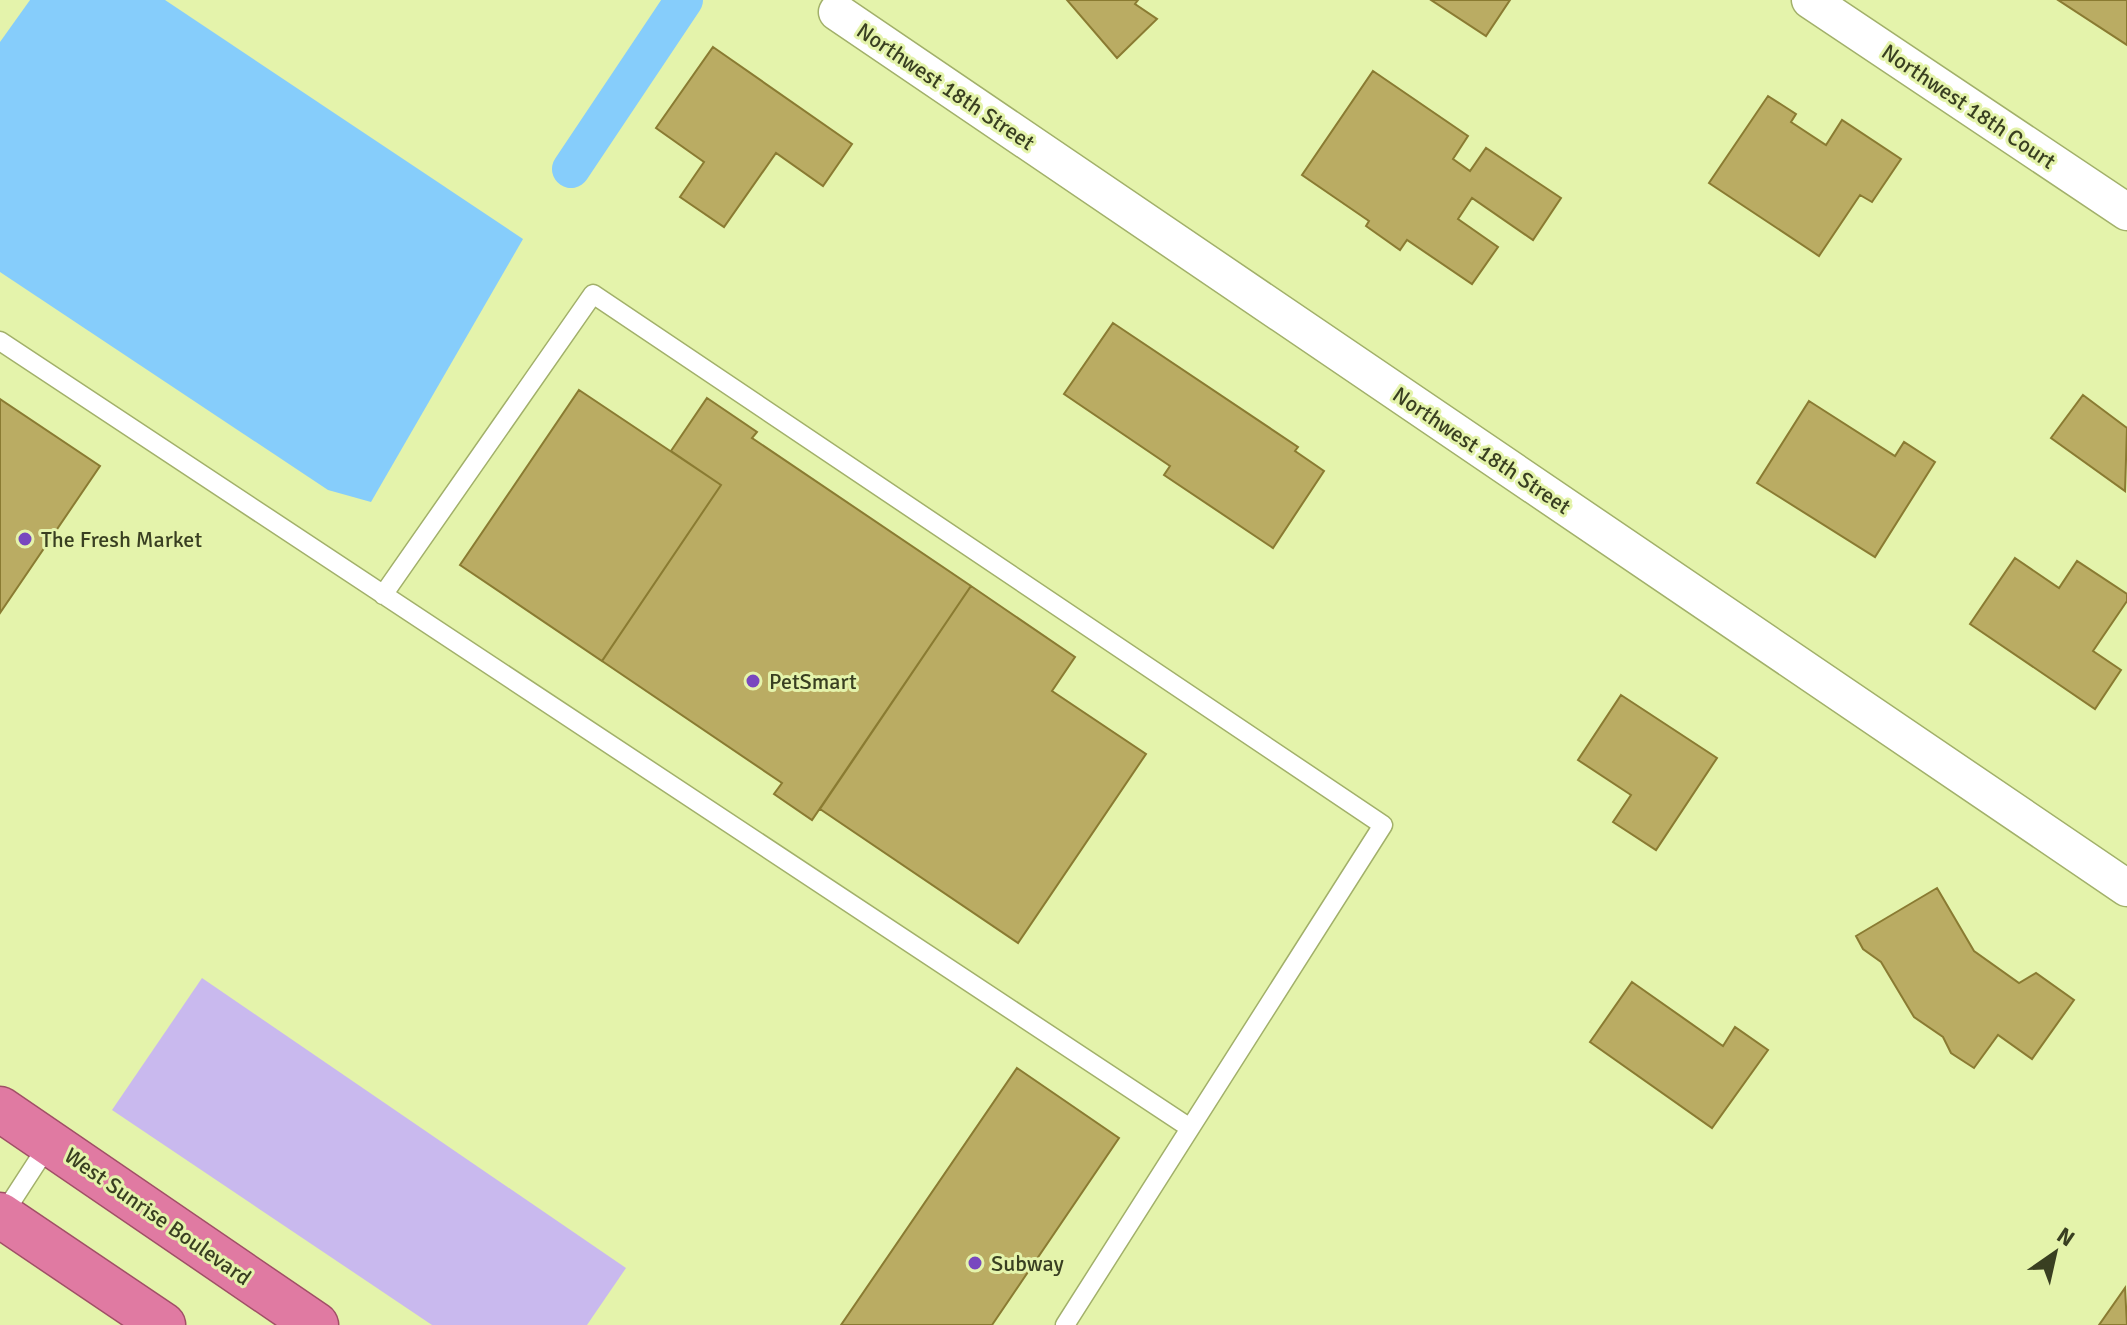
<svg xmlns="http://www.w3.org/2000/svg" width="2127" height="1325" viewBox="0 0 2127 1325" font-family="Signika,sans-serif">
	<rect width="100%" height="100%" fill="#e4f3ab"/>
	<path fill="#c9b9ee" d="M 202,978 L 626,1268 L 587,1325 L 432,1325 L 112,1110 Z"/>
	<path fill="#86cdfb" d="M 30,0 L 165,0 L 523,239 L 371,502 L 328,490 L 0,272 L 0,42 Z"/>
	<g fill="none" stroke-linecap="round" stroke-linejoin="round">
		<path stroke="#86cdfb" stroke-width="38" d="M 571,169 L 684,0"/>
	</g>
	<path fill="#baac63" stroke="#8a7b32" stroke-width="2" d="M 1067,0 L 1138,0 L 1135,4 L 1157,19 L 1117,58 Z
		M 1431,0 L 1510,0 L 1486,36 Z
		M 2058,0 L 2127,0 L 2127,45 Z
		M 713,47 L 852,144 L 823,186 L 776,153 L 724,227 L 680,197 L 704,162 L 656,128 Z
		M 1373,71 L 1468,136 L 1453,159 L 1470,171 L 1486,148 L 1561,198 L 1533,240 L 1472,198 L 1458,219 L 1498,247 L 1472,284 L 1407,240 L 1400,250 L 1366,226 L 1369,221 L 1302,175 Z
		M 1768,96 L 1796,114 L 1791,122 L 1826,145 L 1842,120 L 1901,159 L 1872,202 L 1860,195 L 1819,256 L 1709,183 Z
		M 1113,323 L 1298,447 L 1295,451 L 1324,471 L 1273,548 L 1164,475 L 1170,466 L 1064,394 Z
		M 579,390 L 721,485 L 602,661 L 460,565 Z
		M 2083,395 L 2127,428 L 2125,491 L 2051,438 Z
		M 707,398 L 757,432 L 752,438 L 971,586 L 812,820 L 774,794 L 782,783 L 602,661 L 721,485 L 671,451 Z
		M 0,399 L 100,466 L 0,613 Z
		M 1809,401 L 1895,456 L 1904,442 L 1935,462 L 1875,557 L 1757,483 Z
		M 2015,558 L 2059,588 L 2077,561 L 2127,594 L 2127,601 L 2093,651 L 2121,670 L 2095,709 L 1970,624 Z
		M 971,586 L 1075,657 L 1052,691 L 1146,754 L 1018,943 L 820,809 Z
		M 1621,695 L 1717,758 L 1656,850 L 1613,822 L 1631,795 L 1578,760 Z
		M 1937,888 L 1974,951 L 2019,983 L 2036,973 L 2074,1000 L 2032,1059 L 1998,1035 L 1974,1068 L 1951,1053 L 1943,1037 L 1914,1017 L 1881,962 L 1863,949 L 1856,936 Z
		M 1632,982 L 1723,1046 L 1735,1027 L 1768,1050 L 1712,1128 L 1590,1042 Z
		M 1017,1068 L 1119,1138 L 992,1325 L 841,1325 Z
		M 2125,1288 L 2127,1325 L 2099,1325 Z"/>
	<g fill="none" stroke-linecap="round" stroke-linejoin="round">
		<defs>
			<path id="service" d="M 0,341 L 1190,1128
				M 383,595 L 593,294 L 1383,825 L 1065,1325
				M 2,1216 L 50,1142"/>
			<path id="minor" d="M 1810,0 L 2127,212
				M 837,12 L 2127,888"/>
			<path id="trunk" d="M 0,1109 L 316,1325
				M 0,1215 L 163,1325"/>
		</defs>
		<use href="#service" stroke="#a2b06a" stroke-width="21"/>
		<use href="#minor" stroke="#a2b06a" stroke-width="39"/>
		<use href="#trunk" stroke="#a05066" stroke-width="47"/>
		<use href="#service" stroke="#fff" stroke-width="18"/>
		<use href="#minor" stroke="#fff" stroke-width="36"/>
		<use href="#trunk" stroke="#e07aa2" stroke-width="44"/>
	</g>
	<g fill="#7848bf" stroke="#e4f3ab" stroke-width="3">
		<circle cx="25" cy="539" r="8"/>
		<circle cx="753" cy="681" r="8"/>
		<circle cx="975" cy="1263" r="8"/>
	</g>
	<g text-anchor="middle" stroke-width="6" stroke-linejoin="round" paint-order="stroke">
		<g font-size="22" fill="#393f21" stroke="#e4f3ab">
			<text transform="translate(946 86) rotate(34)" y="8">Northwest 18th Street</text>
			<text transform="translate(1969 106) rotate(34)" y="8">Northwest 18th Court</text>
			<text transform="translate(1482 450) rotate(34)" y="8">Northwest 18th Street</text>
			<text transform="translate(158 1216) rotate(35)" y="8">West Sunrise Boulevard</text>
		</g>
		<g font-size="22" fill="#393f21" stroke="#e4f3ab" text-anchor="start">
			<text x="41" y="547">The Fresh Market</text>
			<text x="769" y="689">PetSmart</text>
			<text x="991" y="1271">Subway</text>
		</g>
	</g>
	<g transform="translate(2055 1253) rotate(34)" stroke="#e4f3ab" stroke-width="6" paint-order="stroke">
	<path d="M0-6L14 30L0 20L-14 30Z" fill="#393f21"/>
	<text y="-12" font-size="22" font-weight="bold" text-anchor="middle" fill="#393f21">N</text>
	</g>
</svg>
